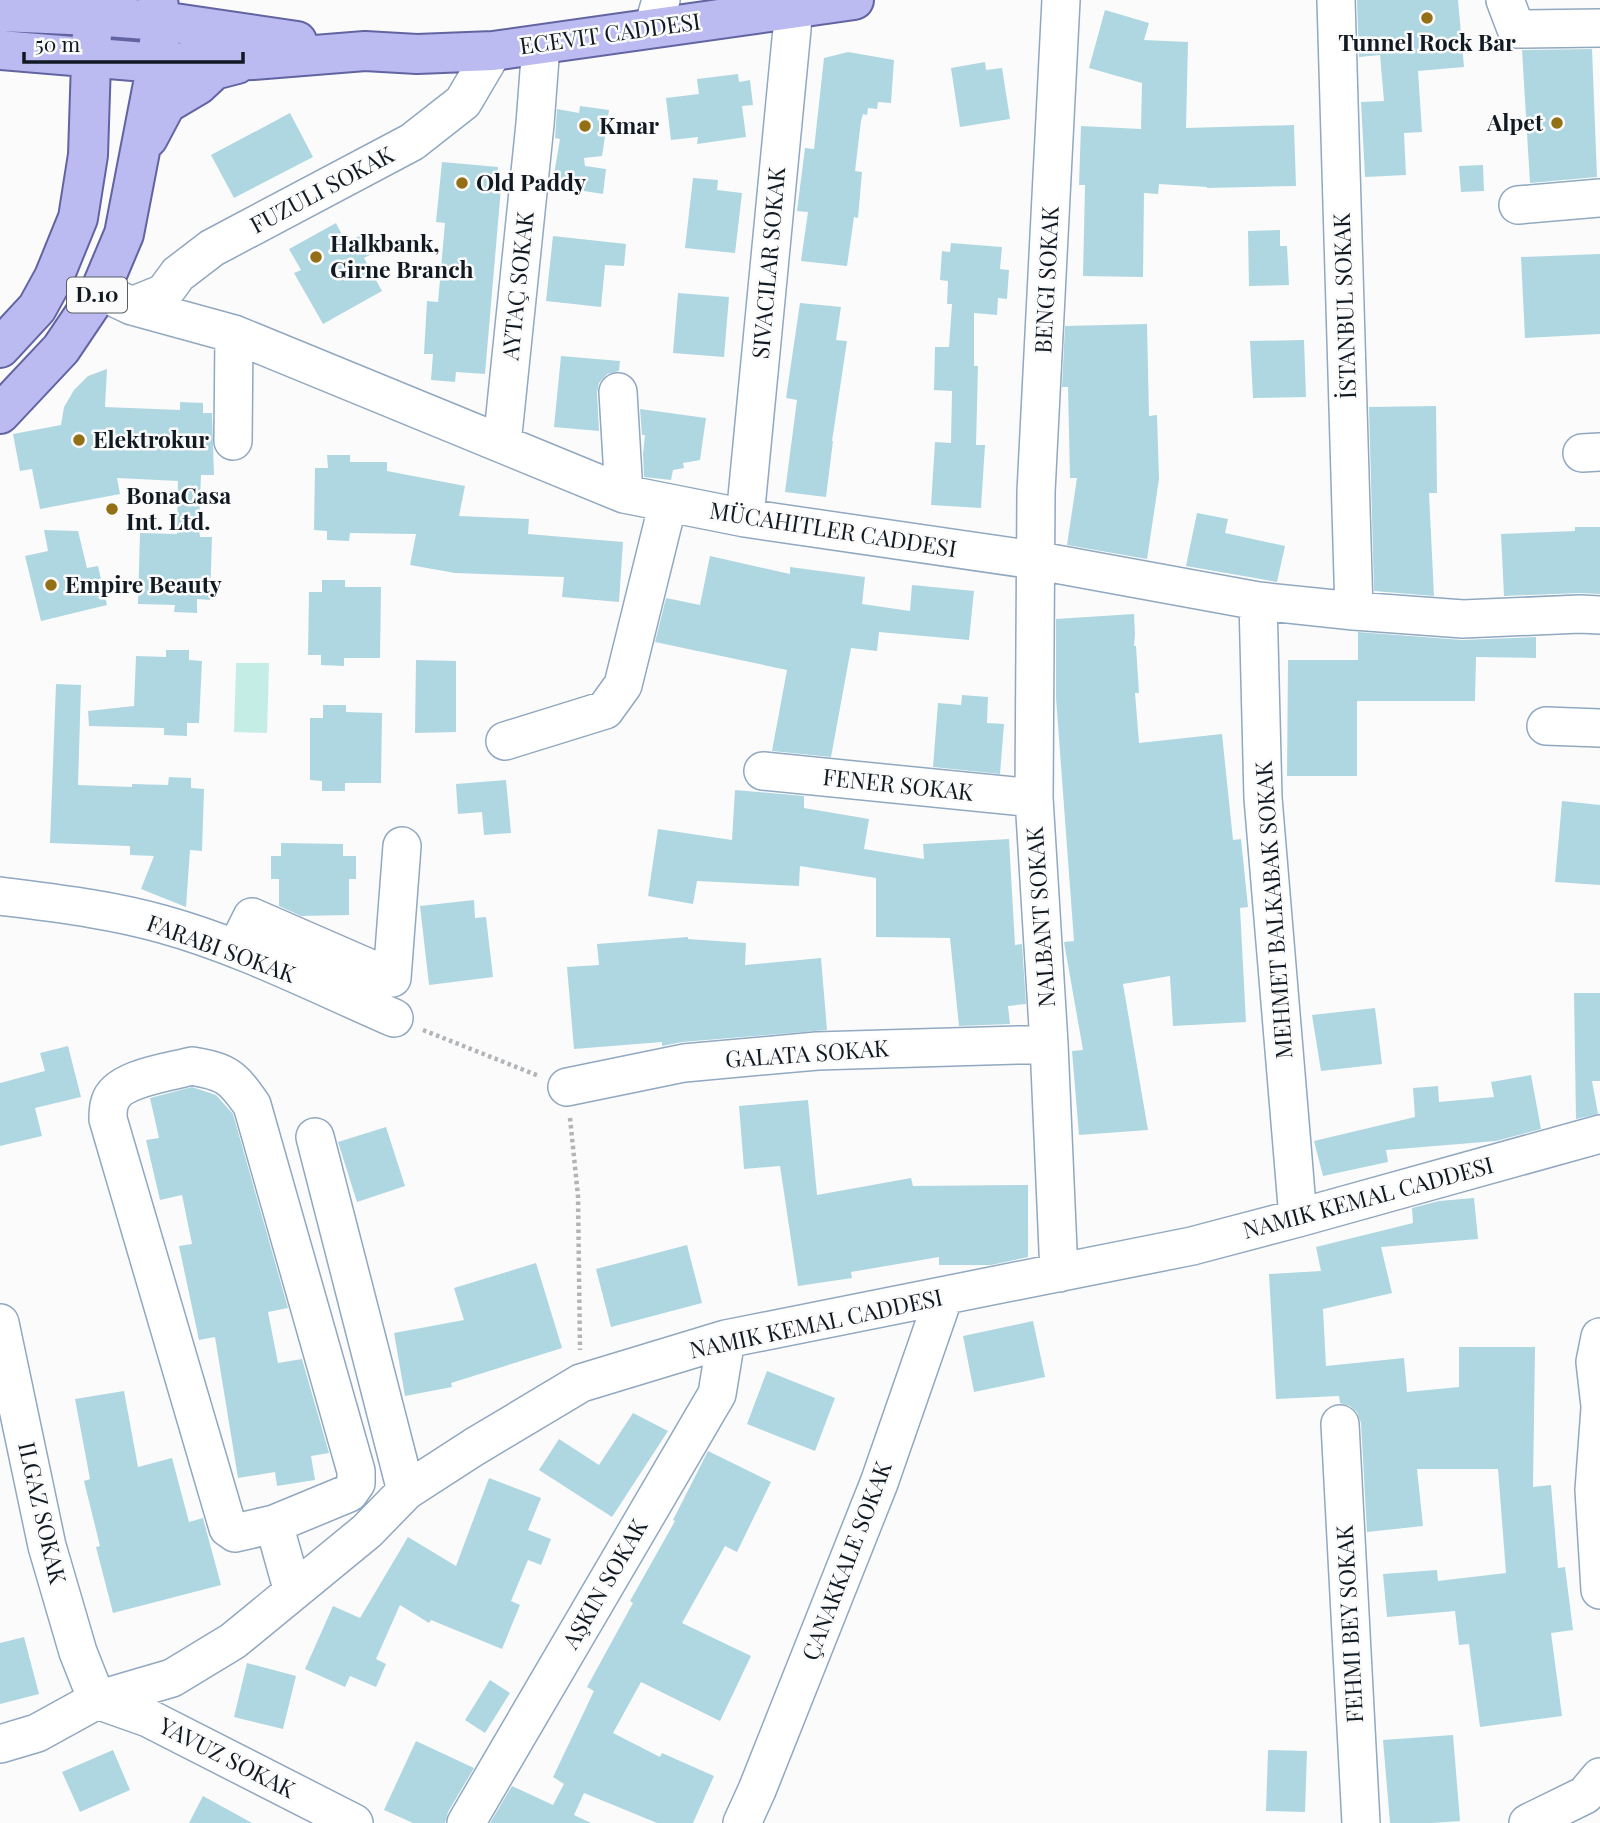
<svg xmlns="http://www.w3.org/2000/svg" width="1600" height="1823" viewBox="0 0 1600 1823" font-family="'Playfair Display',serif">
	<rect width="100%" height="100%" fill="#fbfbfb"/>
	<path fill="#c4ede6" d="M 236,663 L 269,663 L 267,733 L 234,732 Z"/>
	<path fill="#afd7e2" d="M 1357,0 L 1458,0 L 1464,67 L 1418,71 L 1422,132 L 1404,133 L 1406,175 L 1365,177 L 1361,102 L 1384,101 L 1380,55 L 1359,57 Z
		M 1105,10 L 1149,23 L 1144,40 L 1188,42 L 1186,128 L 1294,125 L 1296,186 L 1207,188 L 1207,187 L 1159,184 L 1158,194 L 1144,193 L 1143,277 L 1083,276 L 1085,185 L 1079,185 L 1081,126 L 1141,129 L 1142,83 L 1089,68 Z
		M 1592,49 L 1597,177 L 1530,183 L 1522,50 Z
		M 848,52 L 894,60 L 891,103 L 878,102 L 877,109 L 868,108 L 867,115 L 863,114 L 861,121 L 855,171 L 862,172 L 858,218 L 854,217 L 847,266 L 801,261 L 808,212 L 797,211 L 805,148 L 814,149 L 824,58 Z
		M 985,62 L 986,70 L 1002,68 L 1010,119 L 960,127 L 951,68 Z
		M 738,74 L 739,82 L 750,80 L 753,105 L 742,106 L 746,137 L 697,144 L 698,137 L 671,140 L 666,98 L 699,94 L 697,79 Z
		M 580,106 L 609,110 L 602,156 L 584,158 L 585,166 L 606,169 L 603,194 L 552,186 L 560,139 L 555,138 L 557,109 L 579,113 Z
		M 290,113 L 313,157 L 234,198 L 211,155 Z
		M 442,162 L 498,167 L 496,187 L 501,188 L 485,374 L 456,372 L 455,382 L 431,380 L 433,354 L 424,354 L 427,301 L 438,302 L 445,223 L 436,222 Z
		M 1483,165 L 1484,191 L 1461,192 L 1459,166 Z
		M 693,178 L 718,180 L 717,190 L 742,193 L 735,253 L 685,248 Z
		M 336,223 L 346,243 L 363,234 L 374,253 L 364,258 L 382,291 L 323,324 L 294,273 L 301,270 L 289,249 Z
		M 1280,230 L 1280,246 L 1287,246 L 1289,285 L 1249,286 L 1248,231 Z
		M 553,236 L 626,244 L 624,266 L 605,265 L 601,307 L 546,301 Z
		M 951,243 L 1002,247 L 1000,269 L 1009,270 L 1007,299 L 998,298 L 997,315 L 974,313 L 974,366 L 978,366 L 976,445 L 985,445 L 981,508 L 931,505 L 935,442 L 951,443 L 952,391 L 934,390 L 935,347 L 949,347 L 952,304 L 947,304 L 948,281 L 940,280 L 942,251 L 950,252 Z
		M 1600,254 L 1600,334 L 1525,338 L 1521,257 Z
		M 678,293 L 729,297 L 724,357 L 673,353 Z
		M 800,303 L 841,307 L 836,340 L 847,341 L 832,441 L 833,441 L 826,497 L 785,492 L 797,400 L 786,398 Z
		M 1147,324 L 1149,416 L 1157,415 L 1159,479 L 1147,559 L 1067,545 L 1077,478 L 1070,478 L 1068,387 L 1062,387 L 1065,326 Z
		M 1304,340 L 1306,397 L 1253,398 L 1250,341 Z
		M 561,356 L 620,361 L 619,371 L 607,374 L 599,383 L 597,393 L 599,431 L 554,427 Z
		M 107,369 L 105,407 L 180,410 L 180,402 L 203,403 L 203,413 L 212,413 L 214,475 L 201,475 L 199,527 L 200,537 L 212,537 L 210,600 L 197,599 L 197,613 L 174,612 L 175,605 L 138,604 L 140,533 L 177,534 L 178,481 L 117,478 L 120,494 L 40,509 L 32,469 L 20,471 L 13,434 L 61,425 L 64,407 L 74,390 L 88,376 Z
		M 1436,406 L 1437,493 L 1429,493 L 1434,596 L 1374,591 L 1369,407 Z
		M 640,409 L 706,418 L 700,460 L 683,463 L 684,468 L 673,470 L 671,480 L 644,477 L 643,454 L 645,435 L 642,435 Z
		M 327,455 L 350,455 L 350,462 L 387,462 L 387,471 L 465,486 L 459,516 L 529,519 L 528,534 L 623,542 L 619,602 L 562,597 L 564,577 L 455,573 L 410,565 L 416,534 L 350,533 L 349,541 L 327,540 L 327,531 L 314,530 L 315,468 L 328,468 Z
		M 1197,513 L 1228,519 L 1225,533 L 1285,546 L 1277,582 L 1186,566 Z
		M 1575,527 L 1600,527 L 1600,594 L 1579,593 L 1504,596 L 1501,534 L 1575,531 Z
		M 44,530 L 78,531 L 87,568 L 98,566 L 107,605 L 41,621 L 25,556 L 48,551 Z
		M 710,556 L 790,574 L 790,567 L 865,577 L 862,604 L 910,611 L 912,585 L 974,591 L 969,640 L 879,632 L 877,651 L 851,648 L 831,757 L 772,751 L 787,670 L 655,642 L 666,598 L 700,605 Z
		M 322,580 L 345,580 L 345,587 L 381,587 L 380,658 L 344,658 L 344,666 L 321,665 L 321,655 L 308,655 L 309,592 L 322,592 Z
		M 1134,614 L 1135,634 L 1134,646 L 1136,646 L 1139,693 L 1135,693 L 1139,743 L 1222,734 L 1233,840 L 1241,839 L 1248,907 L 1240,908 L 1246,1022 L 1173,1026 L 1170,976 L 1123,984 L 1148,1130 L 1079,1135 L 1072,1051 L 1083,1050 L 1064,942 L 1074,941 L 1056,698 L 1056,619 Z
		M 1358,632 L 1462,640 L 1536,637 L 1536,658 L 1476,657 L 1475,701 L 1357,701 L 1357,776 L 1287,776 L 1288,660 L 1358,660 Z
		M 166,650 L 189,650 L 189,660 L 202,661 L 199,723 L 187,723 L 187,736 L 164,735 L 164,728 L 89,726 L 88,711 L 134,706 L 136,656 L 166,657 Z
		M 416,660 L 456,661 L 456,732 L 415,733 Z
		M 56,684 L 81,685 L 78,785 L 132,787 L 132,784 L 168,785 L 169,777 L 191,778 L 191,788 L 204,789 L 202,851 L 190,850 L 186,907 L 141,889 L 154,856 L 130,855 L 130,846 L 50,843 Z
		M 962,695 L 988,697 L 987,723 L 1004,724 L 1000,774 L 933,767 L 938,703 L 961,705 Z
		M 323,705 L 346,705 L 346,712 L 382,713 L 381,783 L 345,783 L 345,791 L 322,791 L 322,781 L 310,780 L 310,718 L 323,718 Z
		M 506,780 L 511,833 L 484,835 L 482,812 L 458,814 L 456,784 Z
		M 735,790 L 804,796 L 804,808 L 869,819 L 864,849 L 924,859 L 923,844 L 1009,839 L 1015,945 L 1022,944 L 1026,1004 L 1008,1006 L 1010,1024 L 959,1026 L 950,938 L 876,937 L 876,878 L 800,866 L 799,886 L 697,881 L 693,904 L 648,896 L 658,829 L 732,840 Z
		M 1562,801 L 1600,805 L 1600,885 L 1555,882 Z
		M 281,843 L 343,844 L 343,856 L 356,856 L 356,879 L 349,879 L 349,915 L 301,916 L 279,906 L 279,879 L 271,879 L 271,856 L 281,856 Z
		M 474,900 L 475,918 L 486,917 L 493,977 L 429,985 L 420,906 Z
		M 688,937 L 688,939 L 746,943 L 745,965 L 821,958 L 827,1030 L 682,1042 L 662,1046 L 662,1042 L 574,1049 L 567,967 L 599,965 L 597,944 Z
		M 1574,993 L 1600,993 L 1600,1081 L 1592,1081 L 1598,1114 L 1576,1119 Z
		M 1375,1008 L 1382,1064 L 1321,1071 L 1312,1015 Z
		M 68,1046 L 81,1097 L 35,1108 L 42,1136 L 0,1146 L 0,1083 L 45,1071 L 40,1053 Z
		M 1531,1075 L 1541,1129 L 1496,1141 L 1386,1150 L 1388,1162 L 1323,1176 L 1314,1141 L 1415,1117 L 1413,1088 L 1438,1086 L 1439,1102 L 1494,1097 L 1491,1082 Z
		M 192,1087 L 216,1095 L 233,1114 L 288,1308 L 268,1312 L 278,1363 L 302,1359 L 329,1453 L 311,1456 L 315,1480 L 277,1486 L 275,1472 L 238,1478 L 215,1337 L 199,1340 L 179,1246 L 192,1244 L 182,1195 L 160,1200 L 146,1140 L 159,1138 L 150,1098 Z
		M 808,1100 L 817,1195 L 911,1178 L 913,1186 L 1028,1185 L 1028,1257 L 991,1265 L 939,1265 L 939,1257 L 851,1272 L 852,1278 L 798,1286 L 780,1166 L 744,1169 L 739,1106 Z
		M 386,1127 L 405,1186 L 357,1202 L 338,1142 Z
		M 1474,1198 L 1478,1239 L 1381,1247 L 1392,1293 L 1323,1309 L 1326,1366 L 1404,1358 L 1407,1392 L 1459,1387 L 1459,1347 L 1535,1347 L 1533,1487 L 1551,1485 L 1558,1568 L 1565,1567 L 1573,1630 L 1551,1633 L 1562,1716 L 1480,1727 L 1469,1644 L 1459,1645 L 1455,1611 L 1387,1617 L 1383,1574 L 1437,1570 L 1438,1581 L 1506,1573 L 1498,1469 L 1417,1469 L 1423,1526 L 1367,1532 L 1361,1423 L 1357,1412 L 1350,1406 L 1340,1403 L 1339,1396 L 1276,1399 L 1269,1274 L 1321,1271 L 1316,1247 L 1413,1223 L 1412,1208 L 1439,1201 Z
		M 687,1245 L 702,1303 L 611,1327 L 596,1269 Z
		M 536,1263 L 562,1348 L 451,1383 L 452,1387 L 405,1396 L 394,1333 L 464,1320 L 454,1288 Z
		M 1033,1321 L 1045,1377 L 974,1392 L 963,1336 Z
		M 767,1371 L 835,1398 L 815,1451 L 747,1424 Z
		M 124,1391 L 138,1467 L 172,1458 L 189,1522 L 203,1518 L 221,1585 L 113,1613 L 96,1547 L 100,1546 L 84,1481 L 90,1479 L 75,1399 Z
		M 633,1413 L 668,1431 L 612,1517 L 539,1470 L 559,1439 L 599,1465 Z
		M 708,1451 L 771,1482 L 737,1552 L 725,1546 L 682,1623 L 751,1656 L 720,1721 L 641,1682 L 613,1733 L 660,1757 L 662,1753 L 714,1776 L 693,1823 L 657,1823 L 584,1793 L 574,1815 L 591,1823 L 490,1823 L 512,1786 L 553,1805 L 564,1784 L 553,1777 L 594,1691 L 587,1687 L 633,1603 L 630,1601 L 675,1521 L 673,1520 Z
		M 489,1478 L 541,1498 L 528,1530 L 551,1539 L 541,1565 L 528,1560 L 511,1601 L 520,1605 L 502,1649 L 431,1620 L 429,1623 L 400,1605 L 376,1659 L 386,1664 L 376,1687 L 350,1676 L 345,1687 L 305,1669 L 333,1606 L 360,1618 L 408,1537 L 456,1566 Z
		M 24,1637 L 39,1694 L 0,1704 L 0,1643 Z
		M 247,1663 L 296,1676 L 283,1729 L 234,1717 Z
		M 490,1680 L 510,1693 L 485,1733 L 465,1720 Z
		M 1453,1735 L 1460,1821 L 1432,1823 L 1390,1823 L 1383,1740 Z
		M 416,1741 L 474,1768 L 448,1812 L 445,1823 L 413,1823 L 384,1810 Z
		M 113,1750 L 130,1790 L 80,1812 L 62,1772 Z
		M 1268,1750 L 1307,1751 L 1305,1812 L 1266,1811 Z
		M 203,1796 L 252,1823 L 189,1823 Z"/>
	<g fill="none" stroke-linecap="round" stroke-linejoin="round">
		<defs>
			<path id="minor" d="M 1336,0 L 1354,611
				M 1505,0 L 1516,29 L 1600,28
				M 653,28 L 661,0
				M 1518,205 L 1600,198
				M 100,291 L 132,306 L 234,334 L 624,494 L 745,518 L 1034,560 L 1258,601 L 1354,611 L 1463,619 L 1580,614 L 1600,615
				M 132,306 L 164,293 L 178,274 L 212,248 L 412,142 L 463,102 L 493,51
				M 618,392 L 624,494
				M 233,441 L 234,334
				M 502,444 L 535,124 L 541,45
				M 1582,453 L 1600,452
				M 745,518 L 794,8
				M 1258,601 L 1263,798 L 1298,1218
				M 1546,726 L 1600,728
				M 505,741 L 605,710 L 623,685 L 668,503
				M 763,771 L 1034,798
				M 0,896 C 54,903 109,909 162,924 C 242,946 318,985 394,1018
				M 236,949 L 252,917 L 392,978 L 402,846
				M 192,1066 C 226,1072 232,1076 252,1105 L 356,1471 L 356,1483 L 349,1493 L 274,1524 L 235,1533 L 228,1528 L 108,1119 C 108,1114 108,1107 110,1102 C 117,1078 170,1072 192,1066 Z
				M 567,1087 L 684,1063 L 817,1051 L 1049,1044
				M 315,1137 L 406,1491
				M 1059,1273 L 1049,1044 L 1034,798 L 1036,492 L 1061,0
				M 0,1323 L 47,1546 L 78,1652 L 97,1700 L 148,1718 L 354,1823
				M 1600,1337 L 1595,1362 L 1600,1406
				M 1600,1408 L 1594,1490 L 1600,1590
				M 1340,1424 L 1361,1823
				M 274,1524 L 293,1592
				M 0,1744 L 37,1733 L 97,1700 L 172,1678 L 233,1641 L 367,1531 L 406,1491 L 474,1447 L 581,1383 L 726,1339 L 1192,1246 L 1298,1218 L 1600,1134
				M 466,1823 L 717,1394 L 726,1339
				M 742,1823 L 757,1790 L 879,1483 L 944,1296
				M 1528,1823 L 1585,1795 L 1600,1777"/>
			<path id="major" d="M 0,12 L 93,16 L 161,21 L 297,41
				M 0,50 L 157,63 L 253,60 L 365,51 L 417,54 L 493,51 L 854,0
				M 148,138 L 166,104 L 198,85 L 214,70 L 237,64
				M 0,348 L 37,308 L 54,277 L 78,218 L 88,155 L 93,0
				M 0,414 L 61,349 L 100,291 L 124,234 L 157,63 L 161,21 L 158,0"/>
		</defs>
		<use href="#minor" stroke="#90a8c0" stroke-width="40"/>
		<use href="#major" stroke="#6264a2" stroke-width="42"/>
		<path stroke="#b2b5b8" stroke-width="4.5" stroke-dasharray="3.5 3.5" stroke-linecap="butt" d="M 423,1030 L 539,1076
			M 570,1118 L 578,1196 L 580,1350"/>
		<use href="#minor" stroke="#fff" stroke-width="37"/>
		<use href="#major" stroke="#bbbaf1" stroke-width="38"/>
	</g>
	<g fill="#936f16" stroke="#fbfbfb" stroke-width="2.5">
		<circle cx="1427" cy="18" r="7"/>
		<circle cx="1557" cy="123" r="7"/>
		<circle cx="585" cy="126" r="7"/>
		<circle cx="462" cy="183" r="7"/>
		<circle cx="316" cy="257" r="7"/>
		<circle cx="79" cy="440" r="7"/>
		<circle cx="112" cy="509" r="7"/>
		<circle cx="51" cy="585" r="7"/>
	</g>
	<g text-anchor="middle" stroke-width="5" stroke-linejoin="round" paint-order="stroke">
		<rect fill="#fbfbfb" stroke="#575e64" stroke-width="2" x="67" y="277.5" width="60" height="35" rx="5"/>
		<g font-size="21" font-weight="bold" fill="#111a23">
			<text x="97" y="302">D.10</text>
		</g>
		<g font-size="23" fill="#111a23" stroke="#fbfbfb">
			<text transform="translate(610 34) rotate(-8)" y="8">ECEVIT CADDESI</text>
			<text transform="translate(322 190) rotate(-28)" y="8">FUZULI SOKAK</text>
			<text transform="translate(769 263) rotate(-85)" y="8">SIVACILAR SOKAK</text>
			<text transform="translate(1047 280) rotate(-87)" y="8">BENGI SOKAK</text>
			<text transform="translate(518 286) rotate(-84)" y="8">AYTAÇ SOKAK</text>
			<text transform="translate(1345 306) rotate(-92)" y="8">İSTANBUL SOKAK</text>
			<text transform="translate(833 530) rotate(9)" y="8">MÜCAHITLER CADDESI</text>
			<text transform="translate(898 785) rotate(6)" y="8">FENER SOKAK</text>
			<text transform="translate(1274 910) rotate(-94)" y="8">MEHMET BALKABAK SOKAK</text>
			<text transform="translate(1041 917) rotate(-94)" y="8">NALBANT SOKAK</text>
			<text transform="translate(221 949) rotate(20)" y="8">FARABI SOKAK</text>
			<text transform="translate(807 1054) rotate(-4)" y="8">GALATA SOKAK</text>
			<text transform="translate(1368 1198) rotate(-15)" y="8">NAMIK KEMAL CADDESI</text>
			<text transform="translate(816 1324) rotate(-12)" y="8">NAMIK KEMAL CADDESI</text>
			<text transform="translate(42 1513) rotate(77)" y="8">ILGAZ SOKAK</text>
			<text transform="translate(847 1561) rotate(-69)" y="8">ÇANAKKALE SOKAK</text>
			<text transform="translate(605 1584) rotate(-60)" y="8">AŞKIN SOKAK</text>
			<text transform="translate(1350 1624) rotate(-93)" y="8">FEHMI BEY SOKAK</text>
			<text transform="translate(227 1758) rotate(27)" y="8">YAVUZ SOKAK</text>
		</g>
		<g font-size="23" font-weight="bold" fill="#111a23" stroke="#fbfbfb" text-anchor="start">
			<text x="1427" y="51" text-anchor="middle">Tunnel Rock Bar</text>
			<text x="1543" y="131" text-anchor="end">Alpet</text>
			<text x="599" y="134">Kmar</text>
			<text x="476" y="191">Old Paddy</text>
			<text x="330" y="252">Halkbank,<tspan x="330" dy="26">Girne Branch</tspan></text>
			<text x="93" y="448">Elektrokur</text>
			<text x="126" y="504">BonaCasa<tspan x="126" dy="26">Int. Ltd.</tspan></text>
			<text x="65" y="593">Empire Beauty</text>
		</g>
	</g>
	<path d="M24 52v10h219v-10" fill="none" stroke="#111a23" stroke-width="3.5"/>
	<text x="35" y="52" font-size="21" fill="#111a23" stroke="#fbfbfb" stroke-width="5" paint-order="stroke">50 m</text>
</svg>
